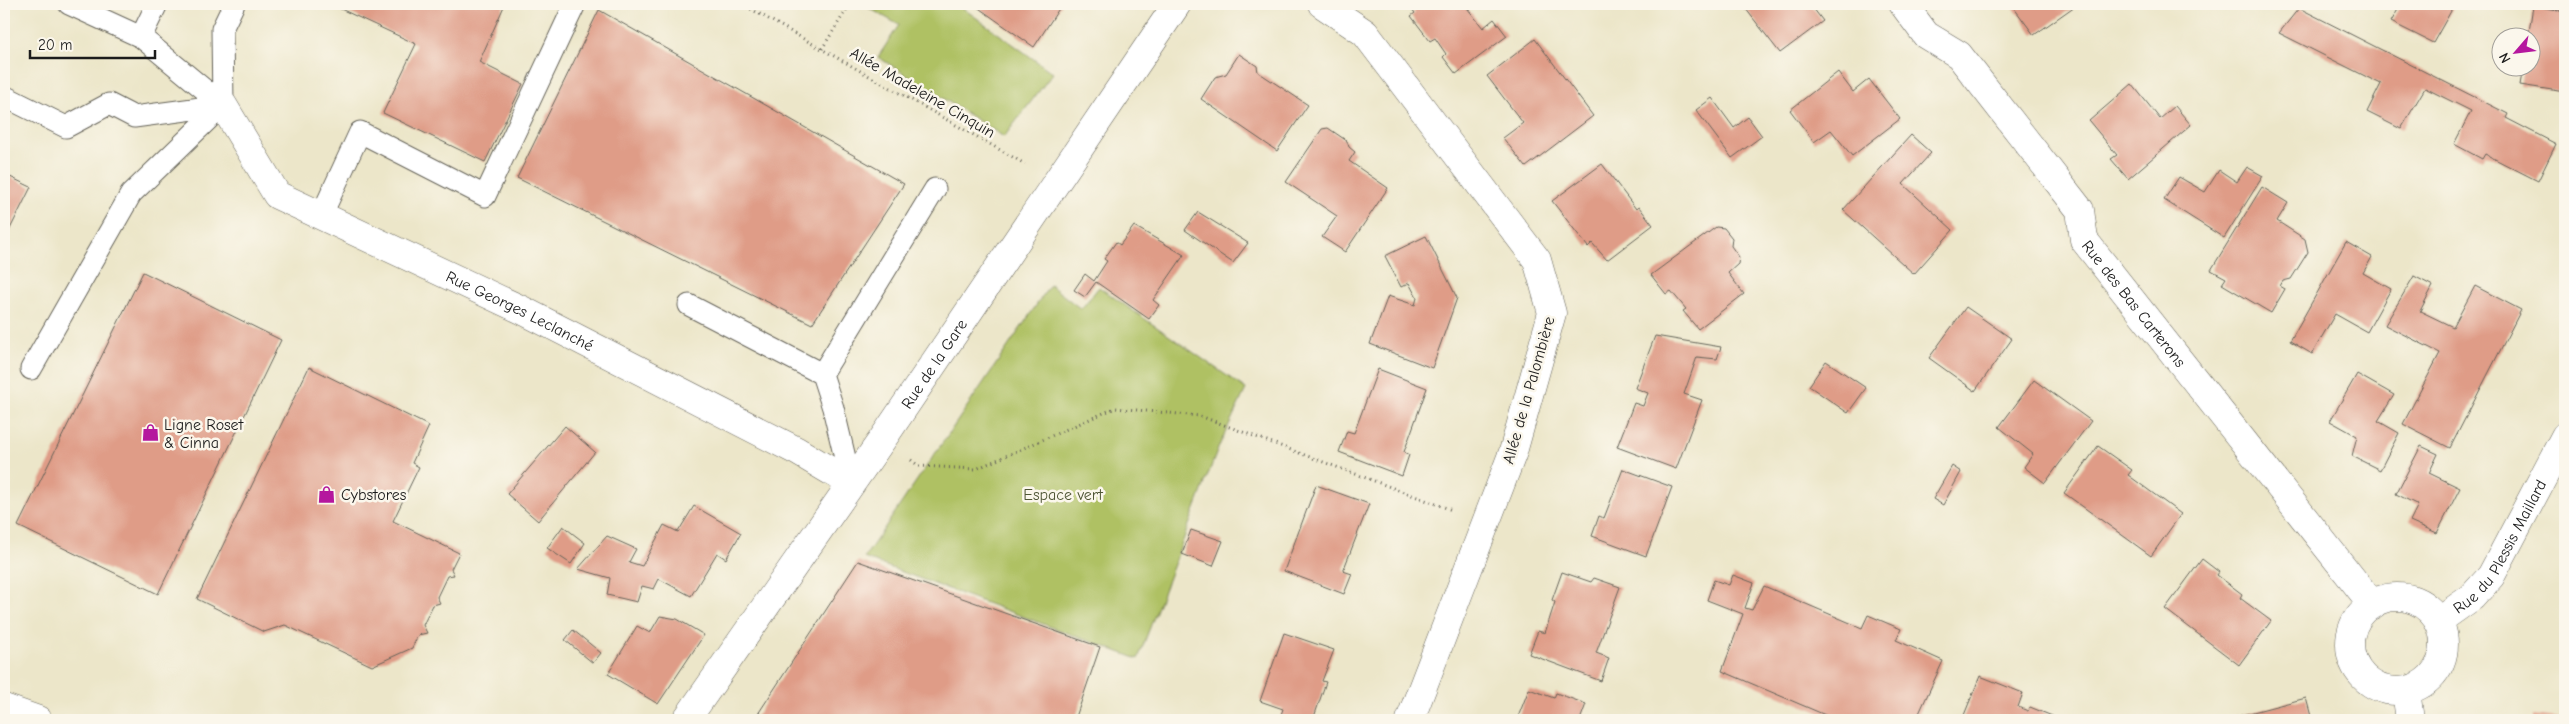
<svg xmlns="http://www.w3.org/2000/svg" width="2569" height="724" viewBox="0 0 2569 724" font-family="'Comic Neue',sans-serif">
	<rect width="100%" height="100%" fill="#fbf7ec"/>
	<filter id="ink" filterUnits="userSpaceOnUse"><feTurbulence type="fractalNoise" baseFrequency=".02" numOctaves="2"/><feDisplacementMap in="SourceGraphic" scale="10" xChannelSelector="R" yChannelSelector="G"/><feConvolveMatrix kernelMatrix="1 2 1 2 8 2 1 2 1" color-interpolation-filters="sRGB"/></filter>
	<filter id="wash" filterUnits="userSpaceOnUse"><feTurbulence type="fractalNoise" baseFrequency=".0096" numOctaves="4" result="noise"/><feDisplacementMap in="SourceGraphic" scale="20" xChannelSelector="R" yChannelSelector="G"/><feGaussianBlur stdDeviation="1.12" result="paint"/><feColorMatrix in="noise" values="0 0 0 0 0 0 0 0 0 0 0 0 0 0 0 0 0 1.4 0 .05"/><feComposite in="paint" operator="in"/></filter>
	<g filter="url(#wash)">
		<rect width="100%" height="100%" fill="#ece6c9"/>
		<path fill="#afc164" stroke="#666e40" d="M 862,4 L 961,4 L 960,6 L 1053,73 L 1004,137 L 878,57 L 899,25 Z
			M 1050,285 L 1081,309 L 1099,287 L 1246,389 L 1219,446 L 1138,659 L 864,558 Z"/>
		<g id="blocks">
			<path fill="#df9c87" d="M 330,4 L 505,4 L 479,62 L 523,84 L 485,162 L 383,113 L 416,44 Z
				M 973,4 L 1062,4 L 1034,47 Z
				M 1408,4 L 1464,4 L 1483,28 L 1494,19 L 1507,36 L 1456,74 L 1443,57 L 1446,54 L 1435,38 L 1430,41 L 1411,16 L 1415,13 Z
				M 1742,4 L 1810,4 L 1823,21 L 1780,53 Z
				M 2011,4 L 2074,4 L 2075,6 L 2034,35 Z
				M 2401,4 L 2455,4 L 2433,43 L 2391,22 Z
				M 2533,6 L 2565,11 L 2565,92 L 2520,85 L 2523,68 L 2532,68 L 2532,38 L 2528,38 Z
				M 2299,8 L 2508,114 L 2506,118 L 2556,144 L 2538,181 L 2485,154 L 2482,159 L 2454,144 L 2471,111 L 2425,88 L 2401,129 L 2367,112 L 2381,84 L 2279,33 Z
				M 599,10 L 904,184 L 812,324 L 517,178 Z
				M 1535,39 L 1593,116 L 1526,167 L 1503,138 L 1523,123 L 1487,76 Z
				M 1239,54 L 1257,66 L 1258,72 L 1308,105 L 1277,151 L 1201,99 L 1215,77 L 1226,74 Z
				M 1838,72 L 1853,92 L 1869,79 L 1900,119 L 1852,156 L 1831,130 L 1814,142 L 1790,110 Z
				M 2132,84 L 2160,119 L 2175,106 L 2191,125 L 2128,179 L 2111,159 L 2117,155 L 2089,121 Z
				M 1712,98 L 1734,128 L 1748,117 L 1762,136 L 1732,158 L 1696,110 Z
				M 1328,128 L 1347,141 L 1349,147 L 1355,152 L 1349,161 L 1388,188 L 1345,252 L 1322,237 L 1337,216 L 1286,182 L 1322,129 Z
				M 1911,135 L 1931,153 L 1903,184 L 1953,230 L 1914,274 L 1843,210 Z
				M 1602,164 L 1636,209 L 1639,207 L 1653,225 L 1607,260 L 1592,243 L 1588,247 L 1552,201 Z
				M 2247,167 L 2263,176 L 2224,238 L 2164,200 L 2179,177 L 2205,192 L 2219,170 L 2237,182 Z
				M 4,174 L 31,187 L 4,241 Z
				M 2262,187 L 2288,203 L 2277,221 L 2305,239 L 2308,252 L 2291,279 L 2283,281 L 2280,286 L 2285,289 L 2271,313 L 2222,284 L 2226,278 L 2211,270 Z
				M 1198,212 L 1248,243 L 1233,263 L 1185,230 Z
				M 1134,226 L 1184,255 L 1153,300 L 1159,305 L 1149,319 L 1096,282 L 1085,297 L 1074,290 L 1085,274 L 1094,281 L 1107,261 L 1104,259 L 1116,242 L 1120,245 Z
				M 1716,227 L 1724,228 L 1732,238 L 1731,246 L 1739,257 L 1738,264 L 1728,273 L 1744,294 L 1698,329 L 1683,311 L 1686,309 L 1671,291 L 1666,294 L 1651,275 Z
				M 1426,236 L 1457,298 L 1432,368 L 1370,344 L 1388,296 L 1415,305 L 1417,298 L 1409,283 L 1401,287 L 1385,256 Z
				M 2346,242 L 2372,257 L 2363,273 L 2391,289 L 2367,332 L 2335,314 L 2312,354 L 2290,341 Z
				M 143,272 L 281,340 L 158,594 L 18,526 Z
				M 2414,276 L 2433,286 L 2420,311 L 2453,327 L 2475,286 L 2521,310 L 2450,448 L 2403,424 L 2440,353 L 2385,325 Z
				M 1966,307 L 2012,339 L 1975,391 L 1929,358 Z
				M 1655,336 L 1721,347 L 1717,359 L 1697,357 L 1684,394 L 1702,400 L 1676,469 L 1617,447 L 1634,403 L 1643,406 L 1648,393 L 1635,388 Z
				M 1826,361 L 1866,388 L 1848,413 L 1809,386 Z
				M 309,367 L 429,426 L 412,463 L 419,467 L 393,521 L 459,553 L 451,569 L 454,575 L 447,576 L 437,597 L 440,603 L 433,605 L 423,625 L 427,633 L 418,635 L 412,648 L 372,666 L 285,625 L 264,632 L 197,599 Z
				M 1378,369 L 1427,388 L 1404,452 L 1409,455 L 1402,476 L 1339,452 L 1347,431 L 1354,433 Z
				M 2357,374 L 2394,395 L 2378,421 L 2399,433 L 2380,470 L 2352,456 L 2357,436 L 2330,421 Z
				M 2034,380 L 2091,421 L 2045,483 L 2024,467 L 2033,454 L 1999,427 Z
				M 565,426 L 595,452 L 538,521 L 507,494 Z
				M 2098,446 L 2132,470 L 2128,475 L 2181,514 L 2151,556 L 2064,493 Z
				M 2421,446 L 2438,454 L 2429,473 L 2460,488 L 2437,533 L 2410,521 L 2418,505 L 2396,494 Z
				M 1952,466 L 1961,472 L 1943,505 L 1933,499 Z
				M 1623,469 L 1672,487 L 1646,556 L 1592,536 L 1599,516 L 1604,518 Z
				M 1316,485 L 1369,504 L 1343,571 L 1352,574 L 1344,594 L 1284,571 Z
				M 694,506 L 741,533 L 726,559 L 717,553 L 691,596 L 659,579 L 654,589 L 642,586 L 637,602 L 607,595 L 610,578 L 578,569 L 607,536 L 636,549 L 629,562 L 642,566 L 664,525 L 678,532 Z
				M 563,526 L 585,543 L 571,564 L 547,548 Z
				M 1191,530 L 1223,541 L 1213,566 L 1182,554 Z
				M 2202,559 L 2219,572 L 2217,575 L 2242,594 L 2240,598 L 2271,621 L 2239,665 L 2165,609 Z
				M 858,561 L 1100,647 L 1075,720 L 754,720 Z
				M 1562,572 L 1591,582 L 1594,578 L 1620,587 L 1596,653 L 1609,658 L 1601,681 L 1529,654 L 1538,631 L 1545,633 L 1555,602 L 1552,600 Z
				M 1733,575 L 1754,583 L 1745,608 L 1752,610 L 1764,586 L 1862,628 L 1868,615 L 1901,629 L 1896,640 L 1943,661 L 1916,720 L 1837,720 L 1722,671 L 1743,614 L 1707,600 L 1714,580 L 1729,585 Z
				M 660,616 L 677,619 L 704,635 L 658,704 L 608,674 L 637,626 L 650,633 Z
				M 573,630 L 601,653 L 593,663 L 565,640 Z
				M 1284,633 L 1334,650 L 1322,681 L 1326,682 L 1313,720 L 1279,720 L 1283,709 L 1260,701 Z
				M 1980,676 L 2023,693 L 2018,707 L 2028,711 L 2030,707 L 2062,720 L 1962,720 Z
				M 1529,689 L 1554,698 L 1556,693 L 1586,704 L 1580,720 L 1521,720 L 1518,717 Z
				M 2306,698 L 2312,720 L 2223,720 Z
				M 2533,716 L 2558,719 L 2558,720 L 2533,720 Z"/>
		</g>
	</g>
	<g filter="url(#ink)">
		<use href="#blocks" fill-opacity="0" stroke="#656359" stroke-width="1"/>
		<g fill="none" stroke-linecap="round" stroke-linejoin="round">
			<defs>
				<path id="service" d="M 69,4 L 141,37 L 223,105
					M 141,37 L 157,4
					M 4,96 L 66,127 L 109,104 L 134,117 L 223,105
					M 321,216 L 360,132 L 485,196 L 575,4
					M 689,305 L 822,374 L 935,189
					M 31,369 L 131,194 L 223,105 L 222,29 L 234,4
					M 822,374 L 833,408 L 851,483"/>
				<g id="minor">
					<path d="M 1322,4 L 1365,33 L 1537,260 L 1552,313 L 1513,452 L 1410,720"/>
					<path id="s1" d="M 1903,4 L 1926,35 L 1959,55 L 2080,210 L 2084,240 L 2373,605"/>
					<path id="s2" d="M 223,105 L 277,195 L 522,310 L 797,451 L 851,483"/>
					<path id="s3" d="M 686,720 L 884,437 L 1177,4"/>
				</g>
				<g id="tertiary">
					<circle cx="2397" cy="644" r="47"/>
					<path id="s4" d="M 2438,621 L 2472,597 L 2491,576 L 2565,436"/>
					<path d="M 2406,691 L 2410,720"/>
					<path d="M 4,708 L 38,720"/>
				</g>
			</defs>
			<use href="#service" stroke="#656359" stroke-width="23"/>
			<use href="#minor" stroke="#656359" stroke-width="29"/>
			<use href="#tertiary" stroke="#656359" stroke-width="29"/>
			<path stroke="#656359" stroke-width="3" stroke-dasharray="1 4" stroke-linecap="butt" d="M 742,4 L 1025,164
				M 822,49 L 850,4
				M 911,460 L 919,466 L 976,469 L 1115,408 L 1200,416 L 1452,510"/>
			<use href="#service" stroke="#fff" stroke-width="21"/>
			<use href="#minor" stroke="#fff" stroke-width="28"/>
			<use href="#tertiary" stroke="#fff" stroke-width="28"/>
		</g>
	</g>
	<defs>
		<symbol id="shop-bare" viewBox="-9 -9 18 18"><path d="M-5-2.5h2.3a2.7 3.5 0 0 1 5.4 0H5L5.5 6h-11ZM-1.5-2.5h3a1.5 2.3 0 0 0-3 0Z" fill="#b5179e" stroke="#fbf7ec" stroke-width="2.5" paint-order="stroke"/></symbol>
	</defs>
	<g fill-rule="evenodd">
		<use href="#shop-bare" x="138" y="420" width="25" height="25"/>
		<use href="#shop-bare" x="314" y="482" width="25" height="25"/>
	</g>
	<g text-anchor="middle" stroke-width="5" stroke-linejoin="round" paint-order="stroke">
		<g font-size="16" fill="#1c1c1c" stroke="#fbf7ec">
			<text transform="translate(923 92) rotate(30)" y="6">Allée Madeleine Cinquin</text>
			<text dy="6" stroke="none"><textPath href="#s1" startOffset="385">Rue des Bas Carterons</textPath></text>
			<text dy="6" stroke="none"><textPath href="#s2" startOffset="374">Rue Georges Leclanché</textPath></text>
			<text dy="6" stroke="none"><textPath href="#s3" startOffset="434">Rue de la Gare</textPath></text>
			<text transform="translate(1528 390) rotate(-74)" y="6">Allée de la Palombière</text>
			<text dy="6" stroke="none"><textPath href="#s4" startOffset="99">Rue du Plessis Maillard</textPath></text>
		</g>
		<g font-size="16" fill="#1c1c1c" stroke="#fbf7ec" text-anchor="start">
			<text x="164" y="430">Ligne Roset<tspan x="164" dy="18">&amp; Cinna</tspan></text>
			<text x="341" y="500">Cybstores</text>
		</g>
		<g font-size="16" fill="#4f5635" stroke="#fbf7ec">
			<text x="1063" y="500">Espace vert</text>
		</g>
	</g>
	<rect width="2569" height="724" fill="none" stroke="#fbf7ec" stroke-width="20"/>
	<g transform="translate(2516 52) rotate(242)"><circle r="24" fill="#fbf7ec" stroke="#a29f99"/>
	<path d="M0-4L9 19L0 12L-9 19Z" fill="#b5179e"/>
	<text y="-8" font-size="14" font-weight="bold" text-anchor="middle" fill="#1c1c1c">N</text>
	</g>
	<path d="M30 50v8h125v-8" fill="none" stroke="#1c1c1c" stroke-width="2.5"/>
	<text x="38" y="50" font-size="15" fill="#1c1c1c" stroke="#fbf7ec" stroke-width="4" paint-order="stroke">20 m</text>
</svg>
